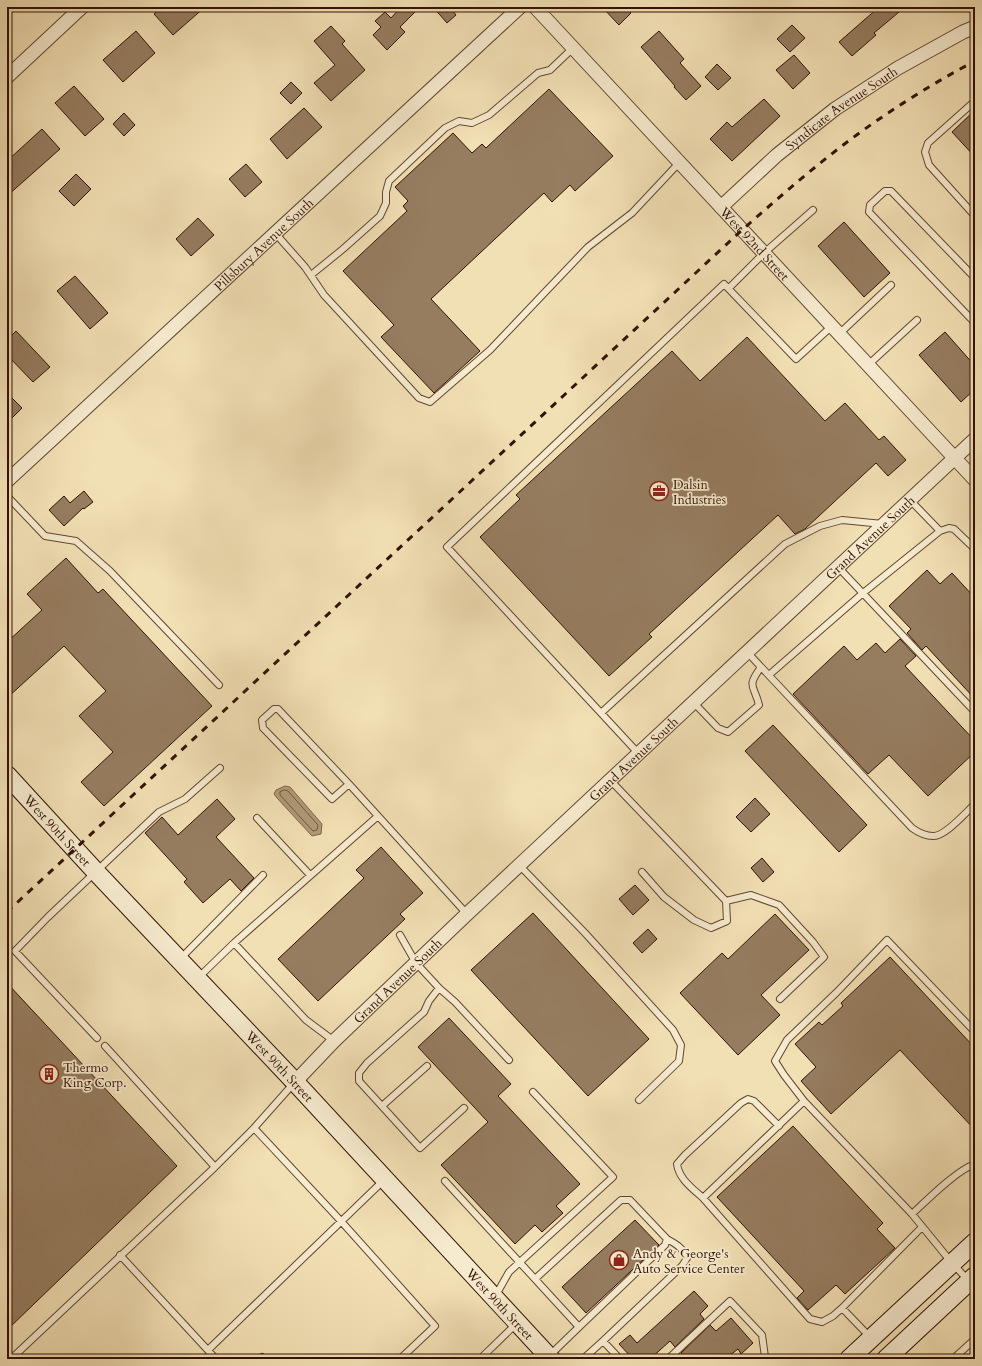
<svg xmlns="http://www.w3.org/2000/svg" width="982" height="1366" viewBox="0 0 982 1366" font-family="Cardo,serif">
	<rect width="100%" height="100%" fill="#f2e0b5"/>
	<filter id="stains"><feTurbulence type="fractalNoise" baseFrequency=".005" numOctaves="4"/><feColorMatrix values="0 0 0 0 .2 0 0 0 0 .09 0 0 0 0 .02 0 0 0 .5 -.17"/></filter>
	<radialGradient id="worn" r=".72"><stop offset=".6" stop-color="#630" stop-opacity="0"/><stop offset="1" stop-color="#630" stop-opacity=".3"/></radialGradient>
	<path fill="#b19a79" stroke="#7e644a" d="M 285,786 L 290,787 L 322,824 L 321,834 L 312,836 L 277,798 L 274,794 L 276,790 Z"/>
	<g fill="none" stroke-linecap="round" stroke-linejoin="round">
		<path stroke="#72563e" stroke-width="1" d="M 285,790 L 288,791 L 318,825 L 317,830 L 313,831 L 280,795 L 280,792 Z"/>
	</g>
	<path fill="#967d60" stroke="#321204" d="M 162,7 L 205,7 L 173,35 L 154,14 Z
		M 401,7 L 420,7 L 400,27 L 405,32 L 387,50 L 373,35 L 381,27 L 375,21 L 385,12 L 391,18 Z
		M 433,7 L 450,7 L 456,15 L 447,23 Z
		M 602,7 L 625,7 L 631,13 L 619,25 Z
		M 879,7 L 905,7 L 874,33 L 876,35 L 852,56 L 839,42 Z
		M 792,25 L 805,38 L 790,52 L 777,39 Z
		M 331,26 L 345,41 L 342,44 L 365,70 L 331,101 L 314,83 L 335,65 L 314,41 Z
		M 136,31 L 155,53 L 123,82 L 103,60 Z
		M 659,31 L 684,59 L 680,63 L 701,86 L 686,100 L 674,87 L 675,86 L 641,47 Z
		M 794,55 L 810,73 L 793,89 L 776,70 Z
		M 717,64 L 731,78 L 718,90 L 705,77 Z
		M 291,82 L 302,93 L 291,104 L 280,93 Z
		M 74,86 L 104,119 L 85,136 L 55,103 Z
		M 549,89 L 613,156 L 575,191 L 570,185 L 552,202 L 544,193 L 431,299 L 480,351 L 434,393 L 381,337 L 394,325 L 343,271 L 407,211 L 403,206 L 408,201 L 395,187 L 453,133 L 472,153 L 482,144 L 486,148 Z
		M 764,99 L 780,116 L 732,161 L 710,139 L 727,122 L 732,127 Z
		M 304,108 L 322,127 L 287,159 L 270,139 Z
		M 975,110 L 975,157 L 952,132 Z
		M 124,113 L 135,125 L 124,136 L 113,124 Z
		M 42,129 L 60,149 L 7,196 L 7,161 Z
		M 246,164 L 262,182 L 245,197 L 229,179 Z
		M 76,174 L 91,189 L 74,206 L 59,191 Z
		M 198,218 L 214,235 L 191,256 L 176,239 Z
		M 844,222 L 890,273 L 864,297 L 818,246 Z
		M 75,276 L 108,313 L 90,329 L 57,291 Z
		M 16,331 L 50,367 L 33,382 L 7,355 L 7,340 Z
		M 945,332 L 975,366 L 975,389 L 961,402 L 919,355 Z
		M 747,337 L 825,421 L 845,403 L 879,440 L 884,436 L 906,460 L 888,476 L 876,463 L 805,529 L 795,534 L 778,515 L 649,634 L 652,637 L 609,676 L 480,537 L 520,499 L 516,495 L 672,351 L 700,381 Z
		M 7,393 L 22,408 L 7,423 Z
		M 84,491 L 93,502 L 84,509 L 83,508 L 64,526 L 49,510 L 64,496 L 70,503 Z
		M 66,558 L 98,593 L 103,589 L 212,706 L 104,806 L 81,782 L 113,752 L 79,716 L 106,691 L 64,646 L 7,698 L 7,642 L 42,610 L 27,594 Z
		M 927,570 L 940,584 L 952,573 L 975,598 L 975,699 L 926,646 L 922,650 L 907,633 L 911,629 L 889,606 Z
		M 900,639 L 916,656 L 905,666 L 975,741 L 975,752 L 928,796 L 889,755 L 868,774 L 793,694 L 844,646 L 857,660 L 876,643 L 885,653 Z
		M 773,725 L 867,825 L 839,852 L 745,751 Z
		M 755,798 L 770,814 L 751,832 L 736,817 Z
		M 217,799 L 235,819 L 216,837 L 254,878 L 241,891 L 230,879 L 203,903 L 184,882 L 187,879 L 145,833 L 162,817 L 178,835 Z
		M 381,847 L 423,893 L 400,914 L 405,919 L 318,1001 L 278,959 L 364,878 L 356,870 Z
		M 762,858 L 774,872 L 763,882 L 751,868 Z
		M 635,885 L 649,900 L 633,915 L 619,899 Z
		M 533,913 L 649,1039 L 588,1096 L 471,970 Z
		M 775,914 L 809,950 L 761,995 L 780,1015 L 738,1055 L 680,993 L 722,953 L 728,959 Z
		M 648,929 L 657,939 L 642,953 L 633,943 Z
		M 890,957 L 975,1048 L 975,1130 L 900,1050 L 831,1114 L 801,1081 L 816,1067 L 795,1044 L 819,1022 L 822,1025 L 843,1006 L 841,1003 Z
		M 7,983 L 177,1166 L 7,1330 Z
		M 449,1018 L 511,1084 L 498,1096 L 580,1184 L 556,1206 L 563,1213 L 542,1232 L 535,1225 L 515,1244 L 441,1165 L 488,1122 L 418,1047 Z
		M 793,1126 L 883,1223 L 877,1229 L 895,1248 L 845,1294 L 836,1285 L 808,1310 L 797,1298 L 804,1291 L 717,1197 Z
		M 635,1220 L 659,1245 L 586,1313 L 562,1287 Z
		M 694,1291 L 708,1306 L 700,1314 L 704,1319 L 675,1347 L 670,1341 L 650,1359 L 633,1359 L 619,1344 L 630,1335 L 637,1343 Z
		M 731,1318 L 753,1343 L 741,1354 L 738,1349 L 725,1359 L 686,1359 L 681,1353 L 710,1325 L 716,1331 Z"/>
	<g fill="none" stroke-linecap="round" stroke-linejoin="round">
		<defs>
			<path id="lane" d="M 975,101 L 928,143 L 925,152 L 929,165 L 975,216
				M 275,233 L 305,267 L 324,295 L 419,398 L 430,402 L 490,350 L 588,247 L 632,213 L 679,163
				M 311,275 L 343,249 L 380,216 L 386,203 L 386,192 L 389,181 L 445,128 L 459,121 L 472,123 L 489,115 L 538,73 L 550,70 L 573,48
				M 975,278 L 891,191 L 885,191 L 870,205 L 869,212 L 975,323
				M 729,288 L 764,253 L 813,210
				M 839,334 L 891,285
				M 868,365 L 917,320
				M 7,496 L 45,536 L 76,541 L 110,571 L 219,685
				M 910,500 L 940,531
				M 838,567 L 975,712
				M 747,652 L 912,828 C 919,833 925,836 933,836 C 945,837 966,812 975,804
				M 769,675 L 863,593 L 940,531 L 949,528 L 954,529 L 975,549
				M 694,703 L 718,728 L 728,732 L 759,705 C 754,684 746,688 761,667
				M 601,713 L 447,547 L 724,284 L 796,359 L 832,326
				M 639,754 L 601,713 L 785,544 L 820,526 L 842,520 L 883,524
				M 611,781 L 726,901 L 727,921 L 711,928 L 694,920 L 664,897 L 642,872
				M 349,784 L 332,799 L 263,728 L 262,720 L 274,709 L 278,709 L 349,784 L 467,914
				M 257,818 L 310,875
				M 520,866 L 585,933 L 673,1030 L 681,1045 L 679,1061 L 639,1100
				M 726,901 L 751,895 L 779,905 L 813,942 L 824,957 L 780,999
				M 400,935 L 416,963 L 439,988
				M 234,943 L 378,816
				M 181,958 L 263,875
				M 199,977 L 234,943 L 306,1020 L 334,1041
				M 97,1038 L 15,951 L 48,917 L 159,812 L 185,799 L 220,768
				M 105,1046 L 215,1167 L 254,1128 L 294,1083
				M 804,1101 L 784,1075 L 775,1061 L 787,1040 L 837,992 L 887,940 L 975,1032
				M 382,1106 L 427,1066
				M 464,1108 L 420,1148 L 359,1081 L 359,1073 L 367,1063 L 424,1012 L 429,1001 L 439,988 L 455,1002 L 509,1060
				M 254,1128 L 340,1220 L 435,1326 L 400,1359
				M 445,1181 L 579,1327 L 550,1355
				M 703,1198 C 692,1188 679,1179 677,1164 L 685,1155 L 741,1103 L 748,1099 L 754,1101 L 779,1126
				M 912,1214 C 927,1200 957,1170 975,1164
				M 120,1255 L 216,1359
				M 535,1279 L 621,1200 L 630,1200 L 667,1239 L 665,1245 L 579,1327
				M 496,1295 L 509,1272 L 613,1177 L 533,1092
				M 842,1308 L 922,1227
				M 870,1337 L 842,1308 L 833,1316 L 822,1322 L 810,1319 L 703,1198 L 804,1101 L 912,1214 L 952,1263 L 968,1280
				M 603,1341 L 682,1266 L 687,1258 C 683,1248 676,1244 667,1239
				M 208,1350 L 383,1181
				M 11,1359 L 215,1167
				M 259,1359 L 262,1357 L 264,1359
				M 480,1359 L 516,1324
				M 583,1359 L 603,1341 L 620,1359
				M 668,1359 L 730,1301 L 762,1335 L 765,1357 L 767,1359
				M 953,1359 L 975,1339"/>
			<g id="street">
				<path id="s1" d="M 535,7 L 975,480"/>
				<path d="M 7,77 L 82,7"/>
				<path id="s2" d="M 721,207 L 777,155 L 835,109 L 898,68 L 963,32 L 975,27"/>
				<path id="s3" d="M 7,481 L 520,7"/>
				<path id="s4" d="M 295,1082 L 334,1041 L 467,914 L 975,439"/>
			</g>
			<g id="secondary">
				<path id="s5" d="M 7,775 L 96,872 L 295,1082 L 551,1359"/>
				<path d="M 849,1359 L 975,1242"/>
				<path d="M 886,1359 L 975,1276"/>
			</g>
		</defs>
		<use href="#lane" stroke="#624630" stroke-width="8"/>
		<use href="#street" stroke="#624630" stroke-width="15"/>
		<use href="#secondary" stroke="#321204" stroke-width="20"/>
		<use href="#lane" stroke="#f7ebcf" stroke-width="6"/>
		<use href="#street" stroke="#f7ebcf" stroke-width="13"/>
		<use href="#secondary" stroke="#f7ebcf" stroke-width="18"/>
		<path stroke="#321204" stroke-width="3" stroke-dasharray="7 7" stroke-linecap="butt" d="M 7,912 L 742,230 C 784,193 826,156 872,124 C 905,101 939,80 975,61"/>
	</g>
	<defs>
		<symbol id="office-ring" viewBox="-11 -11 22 22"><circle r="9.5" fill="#f7ebcf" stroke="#8f2418" stroke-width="1.5"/><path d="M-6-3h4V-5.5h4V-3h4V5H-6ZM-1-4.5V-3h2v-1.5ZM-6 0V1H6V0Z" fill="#8f2418"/></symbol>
		<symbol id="building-ring" viewBox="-11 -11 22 22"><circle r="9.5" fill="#f7ebcf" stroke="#8f2418" stroke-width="1.5"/><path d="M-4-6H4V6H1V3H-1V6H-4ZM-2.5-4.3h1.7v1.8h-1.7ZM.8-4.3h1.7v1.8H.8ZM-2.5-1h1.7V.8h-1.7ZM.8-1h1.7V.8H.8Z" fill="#8f2418"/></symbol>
		<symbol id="shop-ring" viewBox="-11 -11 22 22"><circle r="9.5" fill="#f7ebcf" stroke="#8f2418" stroke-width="1.5"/><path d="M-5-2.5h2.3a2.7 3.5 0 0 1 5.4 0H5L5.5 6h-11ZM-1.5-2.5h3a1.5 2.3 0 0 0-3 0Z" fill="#8f2418"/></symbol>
	</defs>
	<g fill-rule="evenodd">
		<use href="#office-ring" x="648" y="480" width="22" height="22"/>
		<use href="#building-ring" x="38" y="1063" width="22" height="22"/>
		<use href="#shop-ring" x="608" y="1249" width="22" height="22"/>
	</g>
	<g text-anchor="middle" stroke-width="3.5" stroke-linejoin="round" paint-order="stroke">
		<g font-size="13" fill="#321204" stroke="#f7ebcf">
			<text dy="5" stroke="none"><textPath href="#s2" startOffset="156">Syndicate Avenue South</textPath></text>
			<text dy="5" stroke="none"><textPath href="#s1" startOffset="323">West 92nd Street</textPath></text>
			<text dy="5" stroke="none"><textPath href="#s3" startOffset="349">Pillsbury Avenue South</textPath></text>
			<text dy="5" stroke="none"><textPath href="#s4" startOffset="792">Grand Avenue South</textPath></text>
			<text dy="5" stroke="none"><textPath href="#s4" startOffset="468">Grand Avenue South</textPath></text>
			<text dy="5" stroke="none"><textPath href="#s5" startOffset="75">West 90th Street</textPath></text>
			<text dy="5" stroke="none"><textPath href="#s4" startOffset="144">Grand Avenue South</textPath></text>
			<text dy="5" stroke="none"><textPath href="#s5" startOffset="399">West 90th Street</textPath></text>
			<text dy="5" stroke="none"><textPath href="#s5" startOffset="723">West 90th Street</textPath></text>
		</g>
		<g font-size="13" fill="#321204" stroke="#f7ebcf" text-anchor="start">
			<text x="673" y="489">Dalsin<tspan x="673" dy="15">Industries</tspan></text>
			<text x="63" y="1072">Thermo<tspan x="63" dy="15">King Corp.</tspan></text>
			<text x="633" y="1258">Andy &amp; George's<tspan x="633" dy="15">Auto Service Center</tspan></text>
		</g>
	</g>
	<rect width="982" height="1366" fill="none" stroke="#f2e0b5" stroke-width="24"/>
	<rect x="8" y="8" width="966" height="1350" fill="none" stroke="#321204" stroke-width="2"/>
	<rect x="12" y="12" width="958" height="1342" fill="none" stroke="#321204"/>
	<rect width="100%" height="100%" filter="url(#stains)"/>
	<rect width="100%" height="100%" fill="url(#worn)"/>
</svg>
